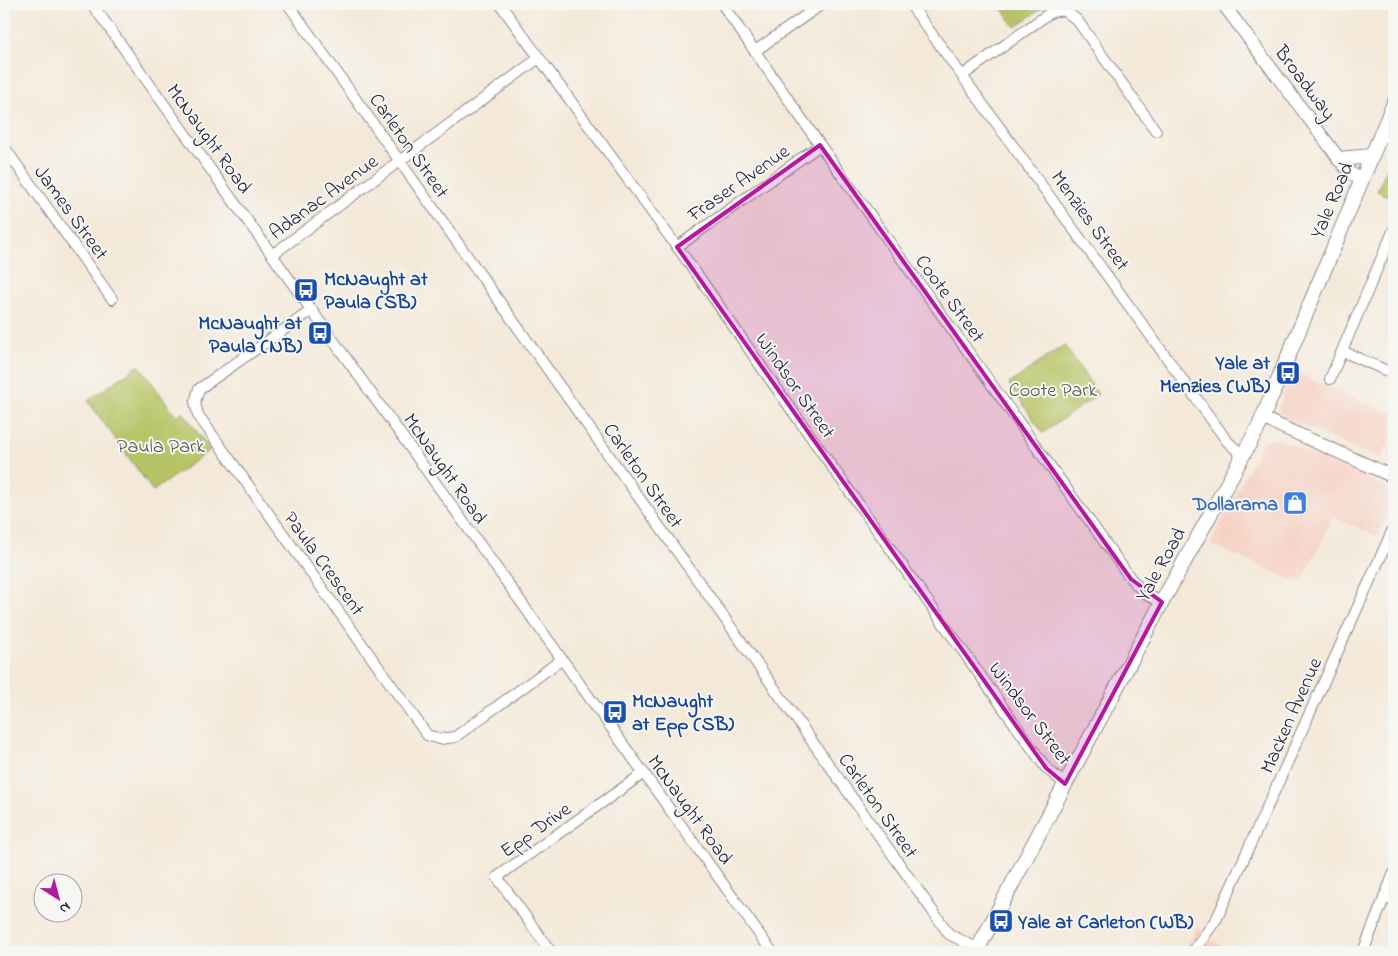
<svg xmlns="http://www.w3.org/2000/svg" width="1398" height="956" viewBox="0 0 1398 956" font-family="'Indie Flower',sans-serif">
	<rect width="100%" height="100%" fill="#f6f6f2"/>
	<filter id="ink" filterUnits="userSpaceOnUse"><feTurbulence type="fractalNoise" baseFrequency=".02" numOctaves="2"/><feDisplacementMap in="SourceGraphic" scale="10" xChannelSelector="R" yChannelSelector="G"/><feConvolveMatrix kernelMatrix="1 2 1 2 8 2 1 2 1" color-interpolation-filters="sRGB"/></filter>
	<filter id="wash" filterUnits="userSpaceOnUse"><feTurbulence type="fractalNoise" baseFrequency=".0096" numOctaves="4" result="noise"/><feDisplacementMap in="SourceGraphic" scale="20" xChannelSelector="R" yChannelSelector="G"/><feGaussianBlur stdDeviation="1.12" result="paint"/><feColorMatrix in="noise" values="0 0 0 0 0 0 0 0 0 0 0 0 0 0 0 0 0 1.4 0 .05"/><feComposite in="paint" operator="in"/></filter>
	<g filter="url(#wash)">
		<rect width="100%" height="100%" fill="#f4e9d9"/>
		<path fill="#f6d2c4" d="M 1294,372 L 1394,415 L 1389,432 L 1392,434 L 1380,460 L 1281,416 L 1278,407 Z
			M 1275,438 L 1383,485 L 1394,492 L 1394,500 L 1378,537 L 1333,517 L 1301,584 L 1210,544 L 1263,441 Z
			M 1198,926 L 1206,937 L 1234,952 L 1184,952 Z"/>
		<path fill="#b7c466" stroke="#6c7350" d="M 999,4 L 1048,4 L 1015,27 Z
			M 1389,164 L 1394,166 L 1394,199 L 1377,191 Z
			M 1064,345 L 1098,394 L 1043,433 L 1009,384 Z
			M 139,365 L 176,416 L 183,412 L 210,450 L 153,491 L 88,401 Z"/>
	</g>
	<g filter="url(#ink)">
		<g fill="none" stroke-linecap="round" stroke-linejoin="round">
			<defs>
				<path id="minor" d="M 92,4 L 772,952
					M 288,4 L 949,934 L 984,952
					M 500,4 L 699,277 L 767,375 L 1046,768 L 1065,784
					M 722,4 L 820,145 L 1131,579 L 1147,595 L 1162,602
					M 910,4 L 1227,441 L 1243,456
					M 755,51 L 822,4
					M 963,75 L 1051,12 L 1064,10 L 1077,20 L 1156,131
					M 4,147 L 112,299
					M 677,247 L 820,145
					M 272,255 L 539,58
					M 312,310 L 199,389 L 195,402 L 198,415 L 427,735 L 440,739 L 455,737 L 561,660
					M 1342,351 L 1394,374
					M 1330,379 L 1394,229
					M 1384,896 L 1394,902
					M 551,952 L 497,877 L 644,773
					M 1193,952 L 1217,918 L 1394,527
					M 1363,952 L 1394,873"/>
				<path id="tertiary" d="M 1223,4 L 1349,172 L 1361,180
					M 1262,418 L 1394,477"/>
				<path id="secondary" d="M 1339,159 L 1371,156
					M 976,952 L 1162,602 L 1259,426 L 1394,103"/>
			</defs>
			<use href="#minor" stroke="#8b868a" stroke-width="12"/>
			<use href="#tertiary" stroke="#8b868a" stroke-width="14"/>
			<use href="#secondary" stroke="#8b868a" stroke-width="16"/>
			<use href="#minor" stroke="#fff" stroke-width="10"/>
			<use href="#tertiary" stroke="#fff" stroke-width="12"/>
			<use href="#secondary" stroke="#fff" stroke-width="14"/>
		</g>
	</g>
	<path fill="#b5179e" fill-opacity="0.2" stroke="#b5179e" stroke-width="4" stroke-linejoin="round" d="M 820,145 L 1131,579 L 1162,602 L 1065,784 L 1046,768 L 677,247 Z"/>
	<defs>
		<symbol id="bus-square" viewBox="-11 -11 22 22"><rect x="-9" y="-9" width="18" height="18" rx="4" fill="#1a4fb4" stroke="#f6f6f2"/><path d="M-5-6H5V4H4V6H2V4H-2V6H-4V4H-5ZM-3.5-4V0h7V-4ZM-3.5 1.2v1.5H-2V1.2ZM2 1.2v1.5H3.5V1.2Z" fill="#fff"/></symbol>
		<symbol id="shop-square" viewBox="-11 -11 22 22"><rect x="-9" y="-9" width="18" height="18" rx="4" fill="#3f7fe0" stroke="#f6f6f2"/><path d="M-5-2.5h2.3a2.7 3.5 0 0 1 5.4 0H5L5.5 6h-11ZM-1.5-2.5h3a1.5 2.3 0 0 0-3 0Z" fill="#fff"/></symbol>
	</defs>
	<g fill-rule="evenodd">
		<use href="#bus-square" x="292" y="276" width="28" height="28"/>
		<use href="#bus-square" x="306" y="319" width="28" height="28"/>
		<use href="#bus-square" x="1274" y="359" width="28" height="28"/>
		<use href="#shop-square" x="1281" y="489" width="28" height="28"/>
		<use href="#bus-square" x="601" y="698" width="28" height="28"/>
		<use href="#bus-square" x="987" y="907" width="28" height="28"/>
	</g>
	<g text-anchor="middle" stroke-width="4" stroke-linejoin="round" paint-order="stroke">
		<g font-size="20" fill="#22223b" stroke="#f6f6f2">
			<text transform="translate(1306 82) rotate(53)" y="7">Broadway</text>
			<text transform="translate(210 138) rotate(54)" y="7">McNaught Road</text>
			<text transform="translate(410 145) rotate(55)" y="7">Carleton Street</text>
			<text transform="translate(738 182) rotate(-35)" y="7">Fraser Avenue</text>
			<text transform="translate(323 196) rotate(-36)" y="7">Adanac Avenue</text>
			<text transform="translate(1331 200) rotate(-67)" y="7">Yale Road</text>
			<text transform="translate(72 212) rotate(54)" y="7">James Street</text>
			<text transform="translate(1091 220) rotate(54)" y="7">Menzies Street</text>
			<text transform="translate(951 298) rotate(54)" y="7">Coote Street</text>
			<text transform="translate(796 385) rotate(55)" y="7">Windsor Street</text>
			<text transform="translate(446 468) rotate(55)" y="7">McNaught Road</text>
			<text transform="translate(644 475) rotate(55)" y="7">Carleton Street</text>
			<text transform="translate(325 563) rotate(54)" y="7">Paula Crescent</text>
			<text transform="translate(1160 564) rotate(-61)" y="7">Yale Road</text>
			<text transform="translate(1031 713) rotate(53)" y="7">Windsor Street</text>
			<text transform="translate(1290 715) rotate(-66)" y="7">Macken Avenue</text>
			<text transform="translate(879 805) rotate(55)" y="7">Carleton Street</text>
			<text transform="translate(691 809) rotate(54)" y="7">McNaught Road</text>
			<text transform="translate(535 829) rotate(-35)" y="7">Epp Drive</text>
		</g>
		<g font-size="20" font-weight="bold" fill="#164399" stroke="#f6f6f2" text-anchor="start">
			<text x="324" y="285">McNaught at<tspan x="324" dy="23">Paula (SB)</tspan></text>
			<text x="302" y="329" text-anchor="end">McNaught at<tspan x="302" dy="23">Paula (NB)</tspan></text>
			<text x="1270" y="369" text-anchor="end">Yale at<tspan x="1270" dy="23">Menzies (WB)</tspan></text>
			<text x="632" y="707">McNaught<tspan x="632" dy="23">at Epp (SB)</tspan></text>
			<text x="1018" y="928">Yale at Carleton (WB)</text>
		</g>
		<g font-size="20" fill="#4f5348" stroke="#f6f6f2">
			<text x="1053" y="396">Coote Park</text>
			<text x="161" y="452">Paula Park</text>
		</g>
		<g font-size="20" font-weight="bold" fill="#366cbe" stroke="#f6f6f2" text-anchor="end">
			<text x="1278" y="510">Dollarama</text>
		</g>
	</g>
	<rect width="1398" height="956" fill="none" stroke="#f6f6f2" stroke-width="20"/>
	<g transform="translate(58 898) rotate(144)"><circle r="24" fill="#f6f6f2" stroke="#a1a1a9"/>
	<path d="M0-4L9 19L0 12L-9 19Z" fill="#b5179e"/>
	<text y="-8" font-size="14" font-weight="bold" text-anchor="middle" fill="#22223b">N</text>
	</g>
</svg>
